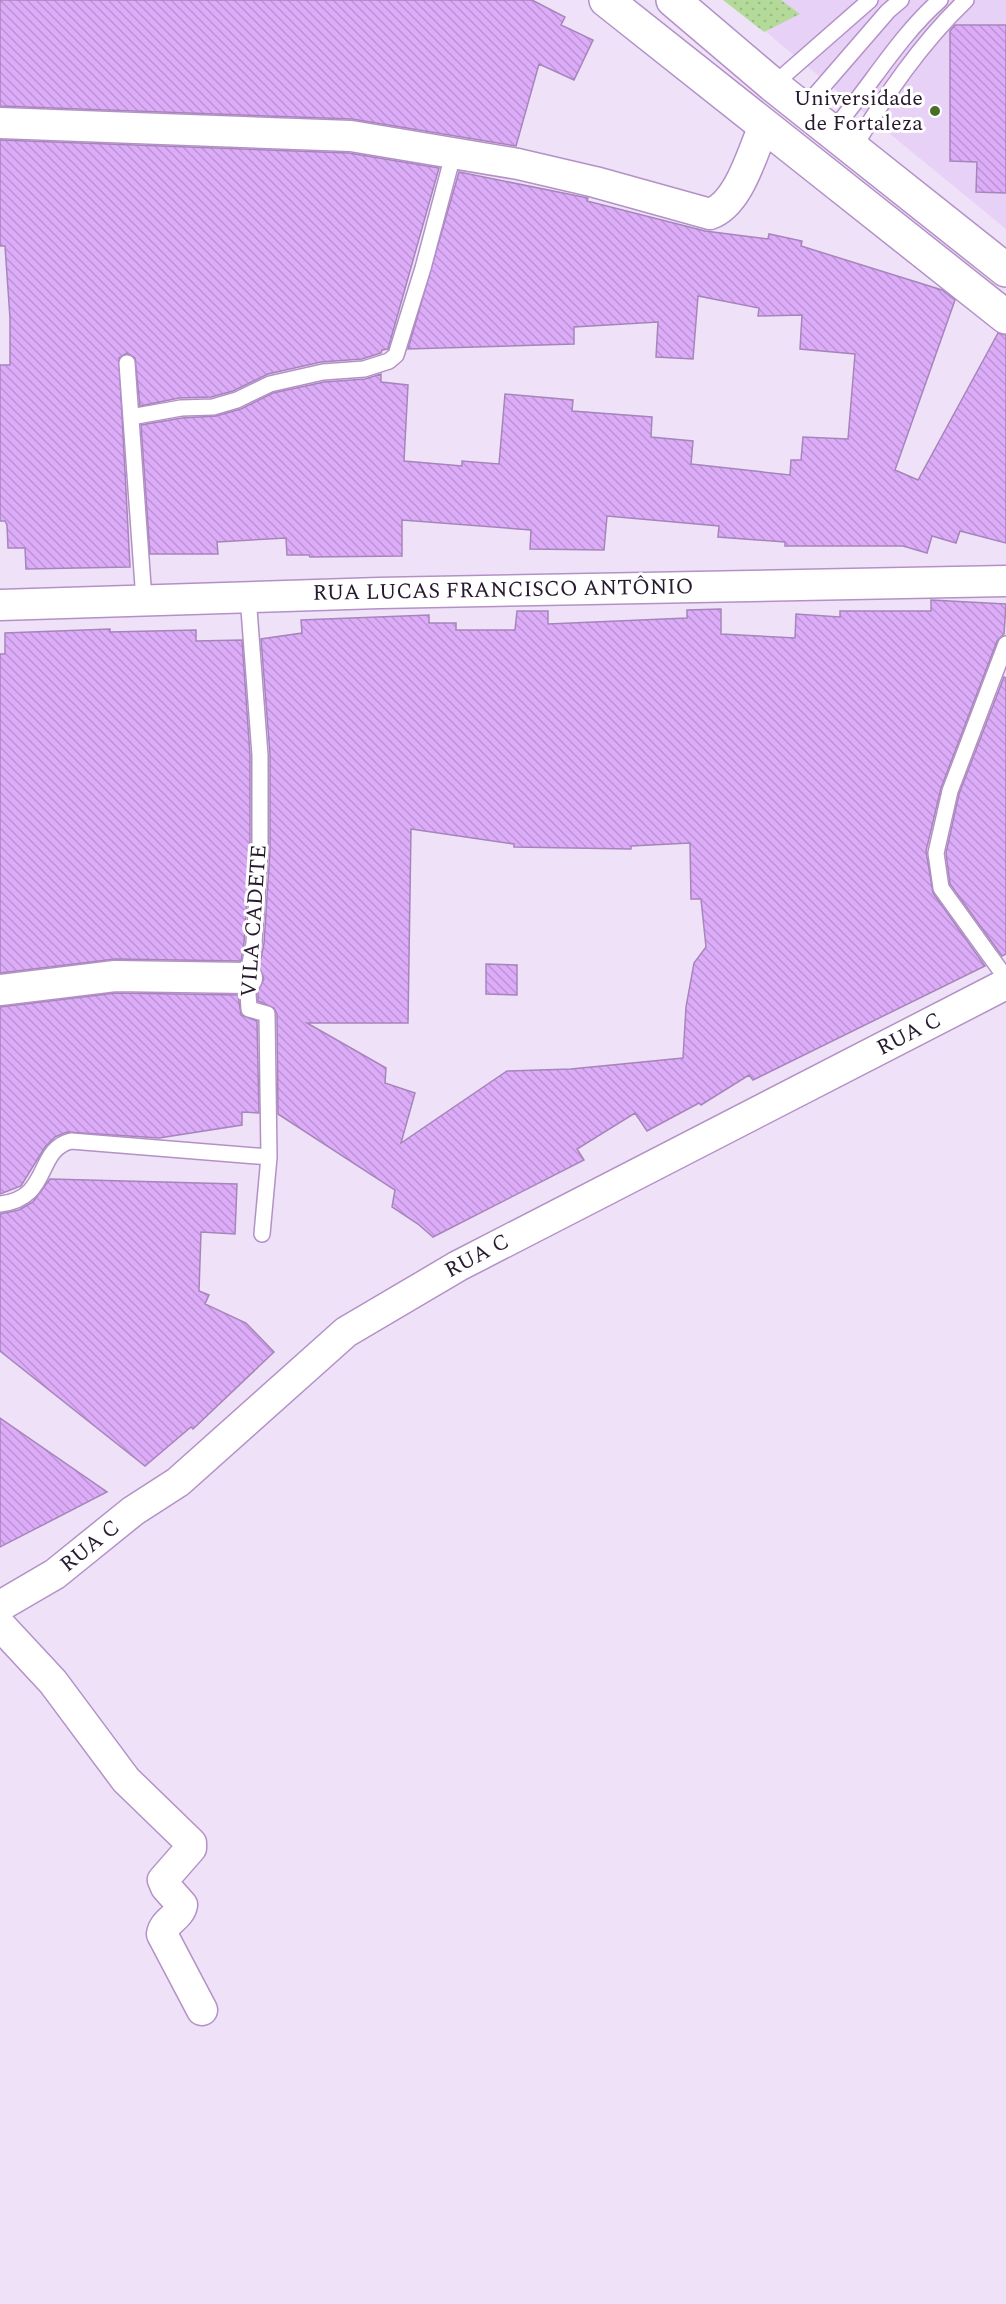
<svg xmlns="http://www.w3.org/2000/svg" width="1006" height="2304" font-family="Spectral,serif">
<defs>
<pattern id="grass-dots" width="8" height="8" patternUnits="userSpaceOnUse" patternTransform="scale(1.5)"><rect width="8" height="8" fill="#b4da99"/><path d="M2 2h.1M6 6h.1" fill="none" stroke="#9bba84" stroke-width="1.8" stroke-linecap="round"/></pattern>
<pattern id="building-back-hatch" width="6" height="6" patternUnits="userSpaceOnUse" patternTransform="scale(1.5)"><rect width="6" height="6" fill="#dcacf8"/><path d="M-1 5l2 2M0 0l6 6M5-1l2 2" fill="none" stroke="#bd93d5"/></pattern>
</defs>
<rect width="100%" height="100%" fill="#efe1f8"/>
<path fill="#e8d1f7" d="M729 0H1006V229L785 48Z"/>
<path fill="url(#grass-dots)" d="M723 0H781L800 14 764 32Z"/>
<path fill="url(#building-back-hatch)" stroke="#a685ba" stroke-width="1.5" fill-rule="evenodd" d="M0 0H532L565 17 561 25 593 40 574 80 539 64 516 146 352 119 0 106Z
M955 25H1006V193L976 192 977 162 950 161V31Z
M0 140 349 153 439 168 388 349 382 350 381 353 362 359 321 362 268 374 233 391 211 397 179 398 140 406 135 358 127 353 119 358 130 567 26 569 25 548H8L7 525 5 521H0V365H10V318L5 246H0Z
M459 172 588 198 587 201 705 231 768 239 769 234 802 241 801 246 942 290 955 300 895 470 918 480 998 333 1006 335V543L960 531 956 543 932 536 927 553 903 546H785V542L718 537 719 526 607 516 604 550 530 549 531 530 402 520V556L310 557 309 555H287L286 538 217 542 218 554H150L141 425 182 418 216 416 241 409 273 393 324 382 365 379 381 374V382L408 385 404 461 462 466V461L499 464 505 394 573 400 572 411 652 417 651 437 693 441 691 464 790 475 791 460H801L803 437 848 439 855 354 800 349 802 315 758 316 759 308 698 296 693 359 656 357 658 322 574 327V344L408 349Z
M931 600 1006 604 1004 634 997 641 941 788 926 851 933 893 985 966 753 1080 749 1075 701 1105 699 1103 647 1131 635 1113 577 1149 584 1160 433 1237 418 1224 392 1207 395 1190 278 1114 277 1014 274 1008 258 1001V991L264 979 259 967 264 944 270 851V754L261 639 302 633 301 620 429 615V623H456V630H515L517 611H548V624L687 618V610L721 609V634L795 638 796 614 840 617V611H931ZM411 829 514 844V847L631 849V846L690 843 691 899H701L706 947 694 963 686 1007 683 1058 571 1069 507 1071 401 1143 415 1093 385 1083 386 1068 307 1023H408Z
M110 629V632L196 630V641L242 640 250 755V851L244 942 241 961 115 959 0 973V654H5V633Z
M1004 677 1006 678V954L1002 956 950 884 946 853 959 794Z
M486 964 517 965V995L486 994Z
M116 993 238 995 241 1015 257 1021 259 1113 242 1112V1125L159 1138 67 1132 55 1137 45 1147 21 1186 0 1194V1007Z
M50 1179 237 1184 235 1234 201 1232 199 1291 209 1295 205 1304 246 1323 274 1352 193 1429 191 1427 145 1466 0 1351V1214L19 1210 33 1202Z
M0 1418 107 1492 0 1547Z"/>
<g fill="none" stroke-linecap="round" stroke-linejoin="round">
<g stroke="#b391c7" stroke-width="18">
<path id="service" d="M773 85 870 0
M804 108 888 11 901 0
M831 132C869 89 897 38 940 0
M853 149C885 96 921 43 966 0
M127 363 144 600
M131 417 181 408 213 407 237 400 270 384 323 372 364 369 389 361 396 355 423 268 453 155
M248 596 260 755V851L254 943 247 978 249 1009 267 1014 269 1157 262 1234
M1006 644 950 791 936 853 941 888 1006 978
M0 1204C51 1199 35 1150 71 1141L269 1157"/>
</g>
<g stroke="#b391c7" stroke-width="33">
<path id="minor" d="M0 123 351 136 518 164 595 182 710 214C739 204 752 153 764 126
M0 605 379 593 1006 581
M0 990 115 976 247 978
M0 1606 55 1574 133 1511 178 1482 346 1332 458 1266 1006 984
M0 1625 53 1682 126 1780 191 1843V1848L163 1880 166 1887 182 1905C180 1917 164 1921 162 1934L202 2010"/>
</g>
<g stroke="#b391c7" stroke-width="36">
<path id="tertiary" d="M606 0 1006 317
M673 0 773 85 1006 270"/>
</g>
<use href="#service" stroke="#fff" stroke-width="15"/>
<use href="#minor" stroke="#fff" stroke-width="30"/>
<use href="#tertiary" stroke="#fff" stroke-width="33"/>
</g>
<circle fill="#496e28" stroke="#fff" stroke-width="2" cx="935" cy="111" r="6"/>
<g text-anchor="middle" dominant-baseline="central" stroke-width="6" stroke-linejoin="round" paint-order="stroke">
<g font-size="22" fill="#271a2f" stroke="#fff" text-anchor="end">
<text x="923" y="98">Universidade<tspan x="923" dy="25">de Fortaleza</tspan></text>
</g>
<g font-size="22" fill="#271a2f" stroke="#fff">
<text transform="translate(503 590) rotate(-1)">RUA LUCAS FRANCISCO ANTÔNIO</text>
<text transform="translate(254 921) rotate(-86)">VILA CADETE</text>
<text transform="translate(909 1034) rotate(-27)">RUA C</text>
<text transform="translate(477 1256) rotate(-28)">RUA C</text>
<text transform="translate(90 1546) rotate(-39)">RUA C</text>
</g>
</g>
</svg>
